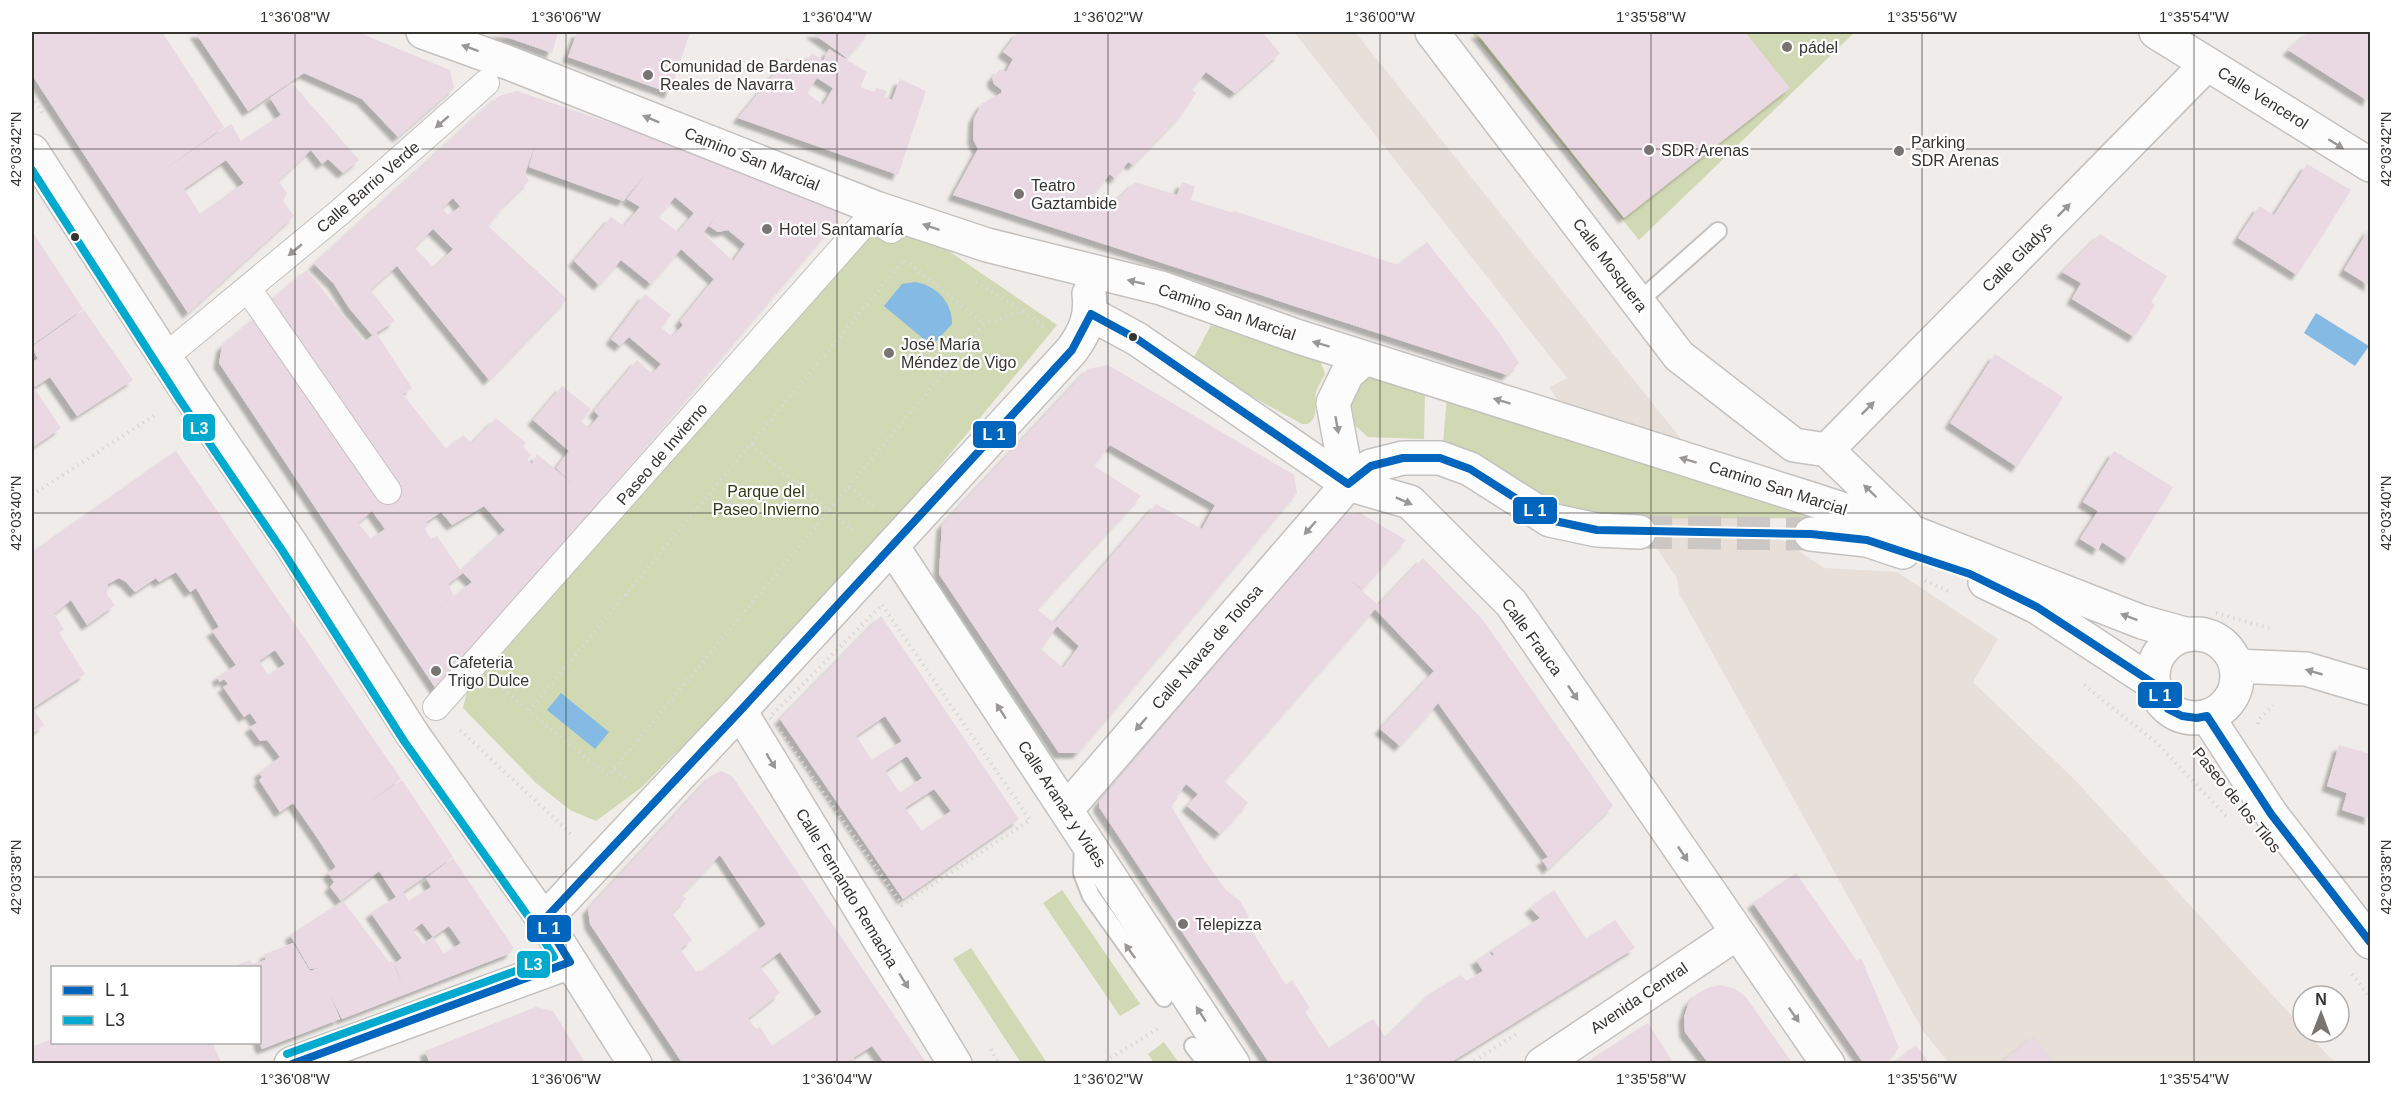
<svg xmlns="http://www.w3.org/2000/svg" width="2402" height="1095" font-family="Arial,sans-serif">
<defs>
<filter id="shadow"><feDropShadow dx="-5.5" dy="5.5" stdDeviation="1.5" flood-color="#0004"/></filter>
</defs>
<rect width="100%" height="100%" fill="#efece9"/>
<path fill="#e7dfd8" d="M1294 32H1355L1738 510 1824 568 1897 572 1998 639 1973 682 2074 779 2303 1028V1032H2306L2335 1063H1949L1923 1031 1679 593 1677 578 1549 387 1567 378Z"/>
<path fill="#d0d8b4" d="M1471 32H1855L1639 240Z
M877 202 1057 325 876 543V550L642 787 596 821 570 810 536 783 463 708 475 660Z
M1211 325 1320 361 1325 374C1322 380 1318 386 1316 392 1313 406 1320 415 1308 424H1302L1191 363Z
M1371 373 1425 391 1424 439 1368 437 1348 419 1349 384Z
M1447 397 1829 518 1618 519 1559 511 1443 443Z
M1062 890 1140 1004 1120 1016 1043 903Z
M971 948 1047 1063H1021L953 959Z
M1164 1042 1179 1063H1154L1148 1054Z"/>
<path fill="#84bae4" d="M915 282C936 285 953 303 952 324L932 346 884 306 902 284Z
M2316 313 2369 346 2355 366 2304 333Z
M561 693 609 732 595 749 547 710Z"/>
<path fill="#ead8e2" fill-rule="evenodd" filter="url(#shadow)" d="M32 32H87L89 35 94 32H162L224 127 162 171 231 124 241 141 281 115 270 98 292 83 359 160 343 173 328 159 322 164 311 150 278 181 287 193 283 201 294 216 188 313 32 75ZM226 160 244 183 200 214 184 189Z
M195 32H357L450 70 454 88 398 137 362 99 304 73 248 111Z
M492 32H558L552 53Z
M577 32H690L670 93 568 57Z
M811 32H869L847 58Z
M1018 32H1262L1280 53 1235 93 1206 72 1191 89 1196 93 1180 116 1133 165 1128 162 1115 179 1110 174 1092 196 1108 209 1135 182 1177 195 1182 182 1195 186 1191 200 1233 213 1234 211 1398 265 1427 242 1498 331 1519 363 1507 375 953 195 978 149 973 139 974 118 982 104 1001 93 1002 90 994 84 992 78 1000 69 1006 72 1013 59 1003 52Z
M1476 32H1745L1790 88 1624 218Z
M2308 32H2370V95L2368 101 2288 50Z
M829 49 867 72 860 87 874 92 876 88 887 91 884 97 892 100 900 79 926 91 898 175 738 118 787 58 802 67 812 53 823 61ZM817 78 833 88 823 105 807 93Z
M517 91 836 200 837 221 438 692 219 363 222 346 257 316 383 503 406 484 398 490 267 304 307 270 364 342 376 333 372 335 349 308 334 284 314 264 499 96ZM535 145 529 167 623 201 647 172 627 199 640 207 624 226 611 217 574 261 599 285 621 260 651 284 681 249 714 279 680 321 683 325 672 337 661 327 671 315 645 294 611 339 620 346 629 337 661 364 652 374 637 360 594 411 599 416 589 428 580 421 591 409 562 386 533 420 569 451 556 468 573 484 537 454 532 464 527 460 531 455 523 447 526 443 496 418 472 443 463 435 447 450 403 394 412 388 376 333 395 321 370 290 397 266 489 380 567 299 488 226 506 203 529 181 525 174ZM675 197 694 213 678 232 658 217ZM453 198 462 209 459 207 449 216 442 208ZM718 213 709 226 718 232 728 230 745 244 733 261 703 233ZM433 229 453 249 434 268 414 247ZM491 502 484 506 505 530 461 571 437 536 431 539 425 529 428 526 426 522 441 512 452 525ZM372 511 385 529 371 539 358 523ZM463 573 472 582 439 609 454 596 448 584Z
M2307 164 2351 190 2297 275 2238 238 2259 206 2274 215Z
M2370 227V286L2344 270Z
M32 231 83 309 32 345Z
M2100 234 2167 276 2151 302 2155 305 2134 337 2072 299 2081 283 2062 272Z
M84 310 133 380 77 416 50 377 35 387 32 382V362L38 359 32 347Z
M1995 354 2063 397 2017 467 1950 423Z
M1108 365 1294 475 1297 493 1078 753H1059L939 574 942 525 1088 369ZM1110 445 1215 505 1202 529 1156 504 1054 623 1037 609 1141 496 1094 466ZM1057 626 1079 646 1063 668 1041 649Z
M32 385 61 428 32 448Z
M176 451 401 779 368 803 402 780 453 857 403 892 409 901 431 887 426 878 453 858 513 947 511 953 342 1019 330 995 340 1019 262 1049 259 1042 260 968 231 967 250 960 252 964 265 960V954L293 943 310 971 318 968 310 969 290 935 343 901 389 962 392 961 404 988 394 964 402 958 371 913 396 897 379 871 341 901 330 887 334 882 328 873 336 867 316 836 293 803 280 812 259 780 262 777 259 773 280 757 267 740 260 741 250 727 257 723 250 713 244 717 223 687 228 684 224 679 220 682 217 677 236 665 212 631 219 627 196 588 190 592 176 572 159 582 156 578 135 592 126 582 119 578 108 584 107 594 115 605 87 625 71 600 54 614 64 629 59 633 85 674 33 708 44 725 32 734V552ZM275 650 285 664 268 675 259 661ZM422 923 433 937 449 926 461 943 444 954 433 937 423 944 413 930Z
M2114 451 2173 487 2128 559 2102 542 2098 550 2080 539 2098 511 2083 502Z
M1360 513 1406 540 1362 589 1350 580 1378 605 1423 558 1483 620 1613 806 1548 869 1542 860 1548 857 1438 703 1400 746 1380 729 1434 671 1375 609 1224 781 1248 803 1220 834 1187 806 1198 794 1186 784 1176 797 1178 798 1171 806 1202 857 1226 890 1240 901 1249 917 1245 920 1286 985 1292 980 1310 1008 1305 1012 1329 1048 1373 1019 1386 1038 1433 992 1461 975 1466 981 1483 971 1476 960 1489 952 1492 956 1494 954 1491 950 1540 918 1530 908 1554 890 1586 939 1615 920 1635 948 1448 1064H1270L1099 807V802L1343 515Z
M881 616 1019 819 903 899 780 719ZM885 716 902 741 872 760 856 736ZM907 756 922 778 900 793 885 771ZM934 789 951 811 922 831 905 808Z
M2339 745 2370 754V819L2342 810 2347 793 2327 786Z
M721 771 732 776 927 1064H885L872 1046 853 1058 857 1064H683L590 924 588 909 711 776ZM720 855 766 924 701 972 700 970 696 972 680 949 692 940 672 913 686 899 681 895ZM780 952 822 1012 772 1046 760 1027 756 1029 748 1019 780 993 760 967Z
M1796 873 1857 961 1861 958 1899 1048 1885 1064H1864L1753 903Z
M1721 985 1735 989 1745 996 1793 1064H1709L1685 1032 1684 1017 1689 1002 1697 994 1710 987Z
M536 1007 553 1011 586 1064H430L425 1051Z
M1648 1023 1674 1064H1584Z
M2034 1036 2054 1064H1999L2015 1051Z
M52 1039V1042H212L222 1064H32V1047Z
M1916 1045 1930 1064H1892Z"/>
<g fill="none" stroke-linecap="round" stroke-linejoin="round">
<path stroke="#cac7c4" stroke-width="33" stroke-dasharray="33 16" stroke-linecap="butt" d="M1639 532 1811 534"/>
<g stroke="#c4c2c0" stroke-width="20">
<path id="service" d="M1638 302 1718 231
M1083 844 1082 873 1091 896 1164 998
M1193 1046 1207 1064"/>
</g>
<g stroke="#c4c2c0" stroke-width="28">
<path id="pedestrian" d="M248 289 388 491
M166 356 340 212 486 83
M436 707 870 217 891 230"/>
</g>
<g stroke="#c4c2c0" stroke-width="36">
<path id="minor" d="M423 32 509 63 876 208 987 245 1161 288 1299 337 1808 498 1912 532 2142 622 2185 634
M1432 32 1679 356 1794 445 1827 450
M2156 32 2370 165
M1091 314 1137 339 1348 484 1410 502 1511 603 1828 1064
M1827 450 2207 64
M1827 450 1906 526
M1348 484 1333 403 1347 374 1365 358
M1811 534 1867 540 1903 552
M892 546 1233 1064
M1985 582 2037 607 2153 683
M2153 676a42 42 0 1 1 84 0a42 42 0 1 1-84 0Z
M2236 666 2306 669 2370 688
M740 711 955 1064
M2207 716 2271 814 2370 942
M1066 810 1348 484 1371 466 1403 458H1440L1470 469 1550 520 1597 530 1639 532
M544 920 740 711 1072 350C1085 332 1092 316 1089 294
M1542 1064 1737 933"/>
</g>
<g stroke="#c4c2c0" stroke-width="36">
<path id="tertiary" d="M291 1064 570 962"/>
</g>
<g stroke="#c4c2c0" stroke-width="36">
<path id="secondary" d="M32 151 189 394 291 544 413 735 544 920 635 1064"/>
</g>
<path stroke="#dad8d7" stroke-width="4" stroke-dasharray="1.5 4.5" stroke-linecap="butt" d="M32 96 44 115
M902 262 529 711 608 776 984 324 905 260
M976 282 1023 311 984 324
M1023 311 1044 327
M751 445 856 533
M849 487 877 509
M32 495 158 413
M1925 580 1950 592
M882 605 1030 820 902 905 770 717Z
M2216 613 2269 628
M498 685 529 711
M2084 685 2158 744 2226 816
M2258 724V721L2273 705
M460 730 573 836
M614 770 625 778
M2352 974 2370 997
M991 1049 999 1064
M1100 1064 1161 1027
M1469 1064 1518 1033"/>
<use href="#service" stroke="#fdfcfc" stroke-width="16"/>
<use href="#pedestrian" stroke="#fdfcfc" stroke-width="26"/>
<use href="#minor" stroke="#fdfcfc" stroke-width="33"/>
<use href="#tertiary" stroke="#fdfcfc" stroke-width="33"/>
<use href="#secondary" stroke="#fdfcfc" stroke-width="33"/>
<g stroke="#fff" stroke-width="12">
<path id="bus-1" d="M292 1064 570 962 544 920 740 711 1072 350 1091 314 1137 339 1348 484 1371 466 1403 458H1440L1470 469 1550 520 1597 530 1811 534 1867 540 1970 574 2037 607 2153 683 2168 709 2182 716 2197 718 2207 716 2271 814 2370 942"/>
</g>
<g stroke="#fff" stroke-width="12">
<path id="bus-2" d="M32 170 180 400 282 550 404 741 535 926 554 957 287 1054"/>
</g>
<use href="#bus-1" stroke="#0065bd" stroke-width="8"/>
<use href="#bus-2" stroke="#00a9ce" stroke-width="8"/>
</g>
<defs><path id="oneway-solid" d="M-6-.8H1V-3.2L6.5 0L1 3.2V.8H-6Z" transform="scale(1.5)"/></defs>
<g fill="#9a9896">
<use href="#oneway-solid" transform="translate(470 48) rotate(-160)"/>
<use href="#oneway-solid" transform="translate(651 119) rotate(-158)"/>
<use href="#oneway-solid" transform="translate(442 122) rotate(139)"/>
<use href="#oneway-solid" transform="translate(2336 144) rotate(32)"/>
<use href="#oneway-solid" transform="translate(2064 210) rotate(-45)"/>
<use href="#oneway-solid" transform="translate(931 227) rotate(-161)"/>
<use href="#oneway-solid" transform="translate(295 250) rotate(140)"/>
<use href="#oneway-solid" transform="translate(1136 282) rotate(-167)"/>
<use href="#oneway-solid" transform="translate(1321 344) rotate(-163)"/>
<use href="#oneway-solid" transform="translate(1502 401) rotate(-163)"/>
<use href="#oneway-solid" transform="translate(1868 408) rotate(-45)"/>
<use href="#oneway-solid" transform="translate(1337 425) rotate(80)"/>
<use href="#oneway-solid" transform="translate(1688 460) rotate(-163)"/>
<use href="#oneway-solid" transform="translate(1870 491) rotate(-136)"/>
<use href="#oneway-solid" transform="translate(1404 501) rotate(24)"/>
<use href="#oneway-solid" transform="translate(1310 528) rotate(131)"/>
<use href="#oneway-solid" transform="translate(2129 617) rotate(-159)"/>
<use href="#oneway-solid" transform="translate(2314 672) rotate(-164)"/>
<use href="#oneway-solid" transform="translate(1573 693) rotate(56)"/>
<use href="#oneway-solid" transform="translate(1001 711) rotate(-123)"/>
<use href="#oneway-solid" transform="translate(1141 724) rotate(131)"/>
<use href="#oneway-solid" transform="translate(771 761) rotate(59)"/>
<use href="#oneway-solid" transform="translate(1683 854) rotate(56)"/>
<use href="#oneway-solid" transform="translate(1130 951) rotate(-126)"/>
<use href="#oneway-solid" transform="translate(904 981) rotate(58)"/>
<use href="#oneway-solid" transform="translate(1201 1014) rotate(-123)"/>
<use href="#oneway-solid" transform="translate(1794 1015) rotate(55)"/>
</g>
<path fill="none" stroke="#363431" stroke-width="1.5" stroke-opacity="0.45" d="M295 32V1064M566 32V1064M837 32V1064M1108 32V1064M1380 32V1064M1651 32V1064M1922 32V1064M2194 32V1064M32 149H2370M32 513H2370M32 877H2370"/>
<g fill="#777471" stroke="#fff" stroke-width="2">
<circle cx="1787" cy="47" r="6"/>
<circle cx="648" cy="75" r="6"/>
<circle cx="1649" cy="150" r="6"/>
<circle cx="1899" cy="151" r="6"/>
<circle cx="1019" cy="194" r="6"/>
<circle cx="767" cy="229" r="6"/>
<circle cx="889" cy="353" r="6"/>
<circle cx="436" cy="671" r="6"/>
<circle cx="1183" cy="924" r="6"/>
</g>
<g fill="#363431" stroke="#fff" stroke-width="2">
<circle cx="75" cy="237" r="5"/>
<circle cx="1133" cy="337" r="5"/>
</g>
<g text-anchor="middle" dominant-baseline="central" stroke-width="4.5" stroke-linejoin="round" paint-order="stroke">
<g font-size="16" fill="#363431" stroke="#fff" text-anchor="start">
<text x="1799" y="47">pádel</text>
<text x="660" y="66">Comunidad de Bardenas<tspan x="660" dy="18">Reales de Navarra</tspan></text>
<text x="1911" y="142">Parking<tspan x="1911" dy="18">SDR Arenas</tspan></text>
<text x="1661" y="150">SDR Arenas</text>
<text x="1031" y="185">Teatro<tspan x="1031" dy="18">Gaztambide</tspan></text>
<text x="779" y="229">Hotel Santamaría</text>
<text x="901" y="344">José María<tspan x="901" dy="18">Méndez de Vigo</tspan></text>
<text x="448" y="662">Cafeteria<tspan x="448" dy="18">Trigo Dulce</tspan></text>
<text x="1195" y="924">Telepizza</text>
</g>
<g font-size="16" fill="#363431" stroke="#fff">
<text transform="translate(2263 98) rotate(32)">Calle Vencerol</text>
<text transform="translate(752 159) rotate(22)">Camino San Marcial</text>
<text transform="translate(368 187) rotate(-41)">Calle Barrio Verde</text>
<text transform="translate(2017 257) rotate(-45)">Calle Gladys</text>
<text transform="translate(1610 265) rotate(53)">Calle Mosquera</text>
<text transform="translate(1227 312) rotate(19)">Camino San Marcial</text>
<text transform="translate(662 454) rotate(-49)">Paseo de Invierno</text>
<text transform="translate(1778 488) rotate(18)">Camino San Marcial</text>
<text transform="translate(1532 637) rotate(54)">Calle Frauca</text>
<text transform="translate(1207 647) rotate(-49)">Calle Navas de Tolosa</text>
<text transform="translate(2237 800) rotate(51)">Paseo de los Tilos</text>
<text transform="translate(1062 804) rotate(57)">Calle Aranaz y Vides</text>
<text transform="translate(847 888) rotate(59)">Calle Fernando Remacha</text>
<text transform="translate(1639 998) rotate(-34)">Avenida Central</text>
</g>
<g font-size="16" fill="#323a14" stroke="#fff">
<text x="766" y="491">Parque del<tspan x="766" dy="18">Paseo Invierno</tspan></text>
</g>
</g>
<g stroke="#fff" stroke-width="2">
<rect x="182" y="413" width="34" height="29" rx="6" fill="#00a9ce"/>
<rect x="972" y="420" width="45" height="29" rx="6" fill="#0065bd"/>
<rect x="1512" y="496" width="46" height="29" rx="6" fill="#0065bd"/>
<rect x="2137" y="681" width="46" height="28" rx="6" fill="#0065bd"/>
<rect x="526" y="914" width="46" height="29" rx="6" fill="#0065bd"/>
<rect x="516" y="950" width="35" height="29" rx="6" fill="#00a9ce"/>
</g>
<g font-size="16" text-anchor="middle" font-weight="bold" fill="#fff">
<text x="199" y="434">L3</text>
<text x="994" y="440">L 1</text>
<text x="1535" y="516">L 1</text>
<text x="2160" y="701">L 1</text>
<text x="549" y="934">L 1</text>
<text x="533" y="970">L3</text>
</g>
<rect width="2402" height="1095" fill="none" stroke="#ffffff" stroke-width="66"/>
<rect x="51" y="966" width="210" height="78" fill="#ffffff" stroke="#afaead" stroke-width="1.5"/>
<rect x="63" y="986" width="30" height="9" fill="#0065bd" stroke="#afaead" stroke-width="1.5"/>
<text x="105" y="996" font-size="18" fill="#363431">L 1</text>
<rect x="63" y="1016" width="30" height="9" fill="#00a9ce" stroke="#afaead" stroke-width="1.5"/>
<text x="105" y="1026" font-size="18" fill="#363431">L3</text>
<g transform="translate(2321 1014)"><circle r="28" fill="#ffffff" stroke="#afaead" stroke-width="1.5"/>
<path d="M0-4.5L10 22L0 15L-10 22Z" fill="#777471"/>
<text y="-9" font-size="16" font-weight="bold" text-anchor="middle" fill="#363431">N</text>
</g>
<rect x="33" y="33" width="2336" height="1029" fill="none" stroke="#363431" stroke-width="2"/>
<g font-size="15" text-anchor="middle" fill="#363431">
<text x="295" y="22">1°36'08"W</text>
<text x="566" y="22">1°36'06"W</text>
<text x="837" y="22">1°36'04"W</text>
<text x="1108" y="22">1°36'02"W</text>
<text x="1380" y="22">1°36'00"W</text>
<text x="1651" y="22">1°35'58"W</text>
<text x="1922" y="22">1°35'56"W</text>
<text x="2194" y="22">1°35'54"W</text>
<text transform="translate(16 149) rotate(-90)" y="5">42°03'42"N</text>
<text transform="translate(2386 149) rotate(-90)" y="5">42°03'42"N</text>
<text transform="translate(16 513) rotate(-90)" y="5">42°03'40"N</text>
<text transform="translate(2386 513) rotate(-90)" y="5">42°03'40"N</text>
<text transform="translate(16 877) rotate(-90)" y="5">42°03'38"N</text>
<text transform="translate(2386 877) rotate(-90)" y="5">42°03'38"N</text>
<text x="295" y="1084">1°36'08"W</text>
<text x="566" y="1084">1°36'06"W</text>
<text x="837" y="1084">1°36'04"W</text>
<text x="1108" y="1084">1°36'02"W</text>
<text x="1380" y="1084">1°36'00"W</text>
<text x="1651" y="1084">1°35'58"W</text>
<text x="1922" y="1084">1°35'56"W</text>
<text x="2194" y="1084">1°35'54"W</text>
</g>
</svg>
